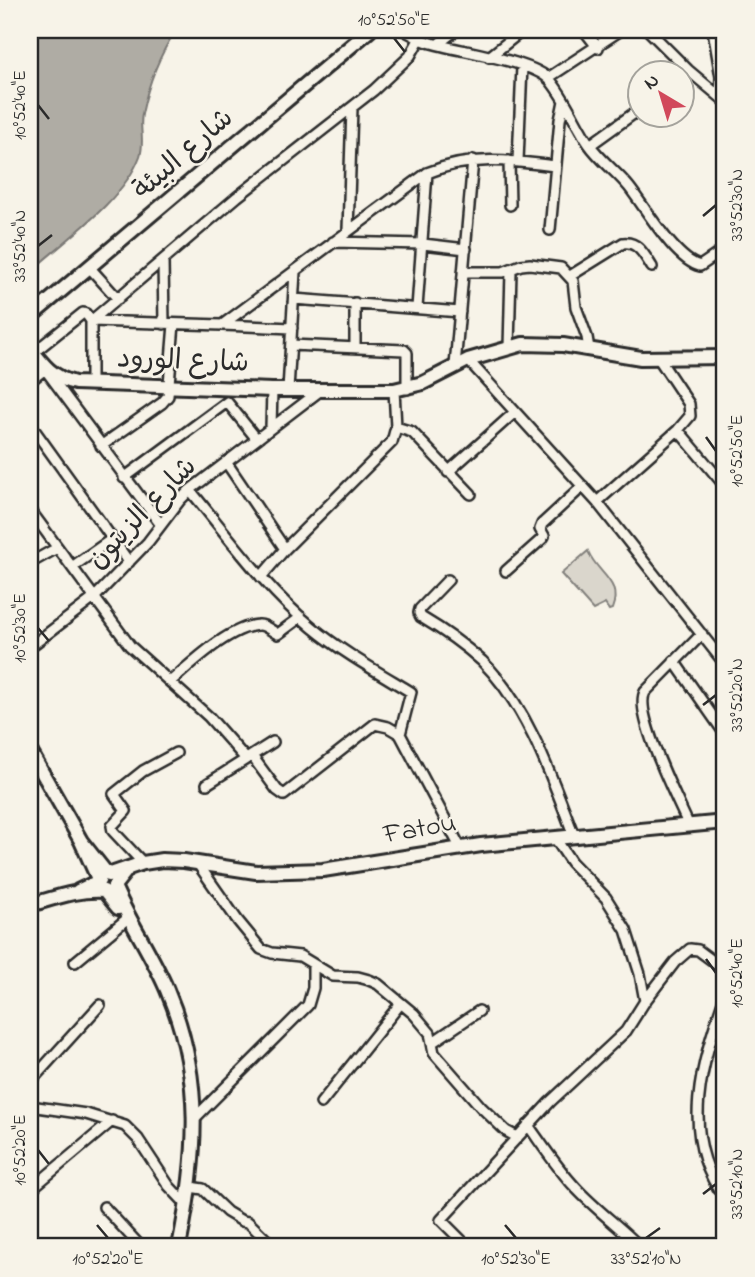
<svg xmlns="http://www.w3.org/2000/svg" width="755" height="1277" font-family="'Indie Flower','Playpen Sans Arabic',sans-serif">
<rect width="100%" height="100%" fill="#f7f3e8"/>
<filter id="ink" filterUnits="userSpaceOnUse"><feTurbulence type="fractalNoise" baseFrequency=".0143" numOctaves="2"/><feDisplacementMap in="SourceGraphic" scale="14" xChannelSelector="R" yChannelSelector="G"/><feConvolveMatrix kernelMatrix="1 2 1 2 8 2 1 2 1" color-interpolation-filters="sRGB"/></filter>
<g filter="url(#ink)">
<path fill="#dad6cc" stroke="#82807c" stroke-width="2" d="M588 551C597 574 623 581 612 609L609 610 605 604 593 610 561 574Z"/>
<path fill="#afaca4" stroke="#7a7874" stroke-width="2" d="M30 30H176C160 54 148 85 142 114 139 128 145 141 140 156 124 200 64 241 30 272Z"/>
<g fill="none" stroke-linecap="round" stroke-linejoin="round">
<g stroke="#2b2b2b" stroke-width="14">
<path id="street" d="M404 30C412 34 419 39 428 42 456 51 532 60 550 80 566 99 575 123 589 144 600 160 617 172 629 187 645 207 675 260 700 266L725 249
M584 30 598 48
M648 30 688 70 725 101
M713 30 721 77 720 96
M438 44 456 30
M489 57 523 30
M548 78 621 30
M590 145 640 109
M509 161 510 205
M518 161 522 66
M348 230 352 108
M550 230 560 120 564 101
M333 242 423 244 466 249
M163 261 164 324
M90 268 118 299
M463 272H503L521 265 530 264 561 268 573 281 576 307 587 337 589 349
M570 276 623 243C638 241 645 256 652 267
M294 299 460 312
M355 303V348
M417 308 427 173
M91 321 222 325 427 173C470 155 510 160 555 166
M91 321 237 197 374 90 410 56 420 38
M222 325 292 328
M291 345 404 350 407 353V389
M509 347 511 271
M33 353 83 313 86 314 91 321V384
M468 360 597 502 725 664
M455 366 473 160
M30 381 45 369 161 525
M288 390 295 272
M30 424 129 562
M271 427 272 390
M396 427 412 432 471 494
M678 430 725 486
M101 446 162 403 168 396 174 324
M226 462 285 549
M448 472 515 412
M124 478 227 402 256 438
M190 490C229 537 265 588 312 627 342 652 378 672 411 692L400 734 388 727 375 724 284 795 277 790 252 756
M597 502 678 430 690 416 689 404 659 359
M30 510 130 646 209 717 246 759
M30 563 57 548
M72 567 112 539
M506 571 542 539 544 536 540 529 542 524 583 486
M261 577 285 549 392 442 396 427 394 390
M448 580 420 609 419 613 421 617C443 630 463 644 482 661 527 705 552 778 574 836
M30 647 94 598 148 542 180 500 190 490 321 390
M674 661 725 734
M170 682C191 664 229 627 258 625 265 624 271 631 278 634L301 617
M400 734 460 847
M207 784 273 742
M689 826C678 801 633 713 645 692L702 634
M143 863 113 831 112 826 126 811 114 794 143 771 176 753
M198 864 238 921 261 949 272 953 300 956 333 976 358 977 369 980 378 984 414 1014 430 1033 434 1053 481 1107 506 1131 517 1137
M75 962 128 918
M725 996C702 1062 678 1137 725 1198
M645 1001 675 962 690 949 698 950 725 970
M433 1042 479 1011
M30 1082 100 1005
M321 1103 401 1003
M30 1106 86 1114 125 1126 138 1139 169 1186 187 1205
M195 1118 308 1005 313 988V964
M528 1125C543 1146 557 1168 575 1187 595 1209 619 1226 640 1247
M190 1187 203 1189 227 1212 242 1221 248 1222 274 1247
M30 1190 112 1121
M104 1207 141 1247
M468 1247 441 1220 550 1102 626 1031 645 1001 640 974 626 930 606 898 571 862 555 838"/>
</g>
<g stroke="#2b2b2b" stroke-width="18">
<path id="secondary" d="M30 317 370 30
M30 348C43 365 53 378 75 383L272 390H394L423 383 468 360 523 344 563 345 641 358 725 357
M30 751 81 841 99 881 78 891
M81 841 108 875 143 863 162 860 184 861 256 872 323 870 481 845 725 822
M126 871 114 886C129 922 152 954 167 990 204 1077 197 1157 179 1247
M30 905C55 898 78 889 104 891L118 908"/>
</g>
<use href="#street" stroke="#f7f3e8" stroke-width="9"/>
<use href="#secondary" stroke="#f7f3e8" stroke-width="12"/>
</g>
</g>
<path fill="none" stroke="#2b2b2b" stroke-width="2.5" d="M394 38 405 52M38 105 49 119M703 216 716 205M38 246 52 235M706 437 716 451M38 628 49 641M703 705 716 695M706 959 716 973M38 1150 49 1164M703 1194 716 1184M97 1225 108 1238M505 1225 516 1238M646 1238 660 1228"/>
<g text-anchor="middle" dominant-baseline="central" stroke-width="5" stroke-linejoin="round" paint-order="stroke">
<g font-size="28" fill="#2b2b2b" stroke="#f7f3e8">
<text transform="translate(184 155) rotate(-41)">شارع البيئة</text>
<text transform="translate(183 362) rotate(2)">شارع الورود</text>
<text transform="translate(143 514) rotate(-46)">شارع الزيتون</text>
<text transform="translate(420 830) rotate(-10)">Fatou</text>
</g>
</g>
<rect width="755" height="1277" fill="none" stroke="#f7f3e8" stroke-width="77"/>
<g transform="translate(661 94) rotate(322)"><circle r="33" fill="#f7f3e8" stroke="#a5a39c" stroke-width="2"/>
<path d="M0-5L12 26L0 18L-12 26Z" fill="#d1495b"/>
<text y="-10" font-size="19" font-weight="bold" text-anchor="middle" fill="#2b2b2b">N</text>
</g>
<rect x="38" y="38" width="678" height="1200" fill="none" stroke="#2b2b2b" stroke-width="2.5"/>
<g font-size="18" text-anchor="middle" fill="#2b2b2b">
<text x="394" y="25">10°52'50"E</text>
<text transform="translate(19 105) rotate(-90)" y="6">10°52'40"E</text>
<text transform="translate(736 205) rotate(-90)" y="6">33°52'30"N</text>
<text transform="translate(19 246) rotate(-90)" y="6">33°52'40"N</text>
<text transform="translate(736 451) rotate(-90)" y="6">10°52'50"E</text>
<text transform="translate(19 628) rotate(-90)" y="6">10°52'30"E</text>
<text transform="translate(736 695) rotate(-90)" y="6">33°52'20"N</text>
<text transform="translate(736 973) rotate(-90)" y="6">10°52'40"E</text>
<text transform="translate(19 1150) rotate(-90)" y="6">10°52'20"E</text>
<text transform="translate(736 1184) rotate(-90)" y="6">33°52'10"N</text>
<text x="108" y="1264">10°52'20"E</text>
<text x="516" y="1264">10°52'30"E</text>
<text x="646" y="1264">33°52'10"N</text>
</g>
</svg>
